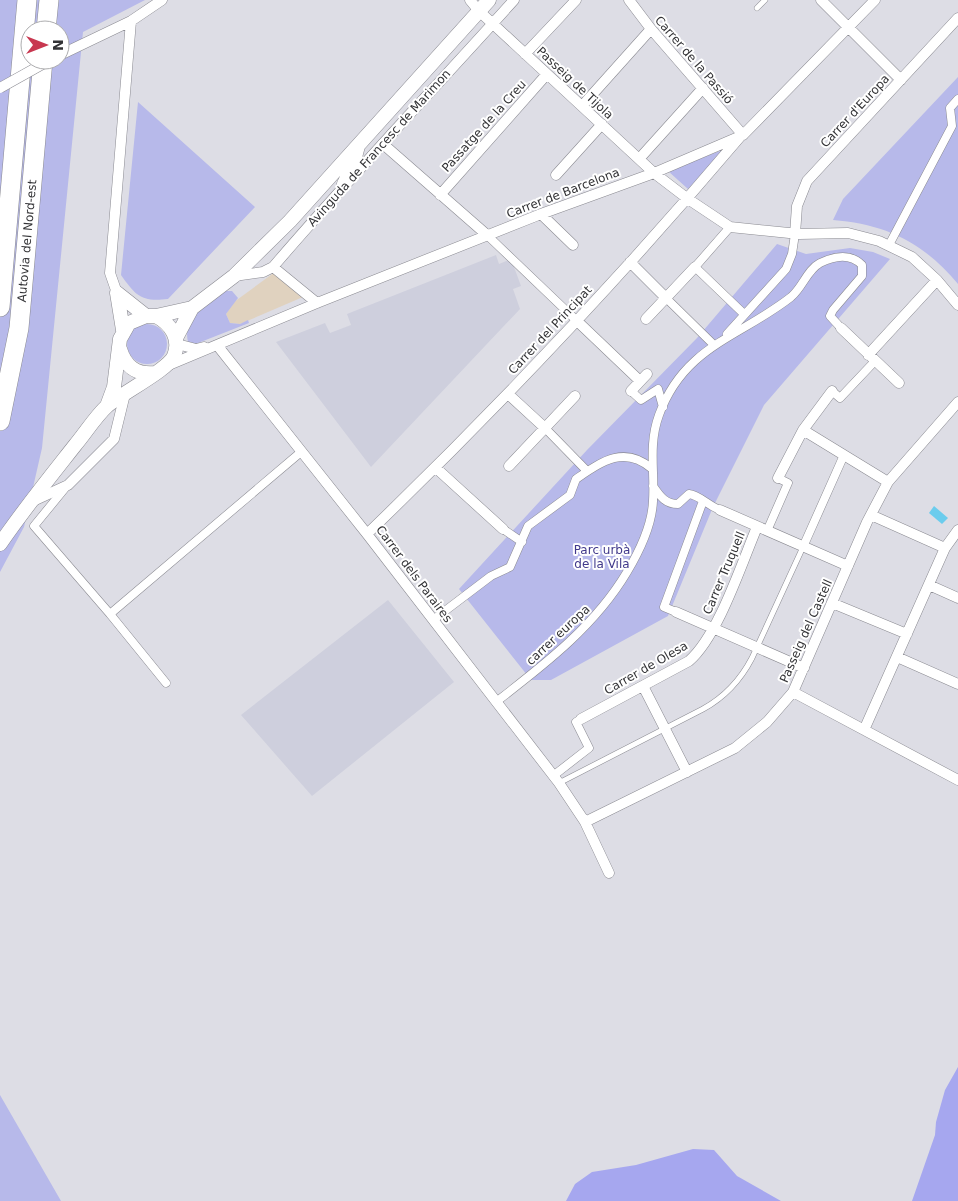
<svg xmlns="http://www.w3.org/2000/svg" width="958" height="1201" font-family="'DejaVu Sans',sans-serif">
<rect width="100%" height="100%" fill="#dddde5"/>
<path fill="#e0d2bf" d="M275 272 303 297 240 324 230 323 226 314 234 302Z"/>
<path fill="#cecfdd" d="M496 255 499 264 511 259 521 286 513 289 520 309 371 467 276 342 325 323 330 333 351 325 347 314Z
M388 600 454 682 312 796 241 715Z"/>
<path fill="#b7b9ea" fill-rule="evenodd" d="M0 0H145L83 32 42 448 24 527 0 572ZM30 30H60V60H30Z
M958 77V284C924 243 886 224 833 220L843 199Z
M138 102 255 207 168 299C141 302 136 296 121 275Z
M725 149 688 189 668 171Z
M777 244 806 254 850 248 873 252 890 259 764 405 713 507 668 616 551 680H531L459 589 587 450 697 338Z
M224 291H232L238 298 226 314 230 323 240 324 248 320 249 323 193 345 188 342C182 318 207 304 224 291Z
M127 344a20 20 0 1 1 40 0a20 20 0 1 1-40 0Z
M0 1095 61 1201H0Z"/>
<path fill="#a6a7ef" d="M958 1067V1201H912L935 1135 936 1122 945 1090Z
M693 1149 714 1150 737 1176 781 1201H566L575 1184 592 1172 636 1165Z"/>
<path fill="#6bcced" d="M934 506 948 518 942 524 929 513Z"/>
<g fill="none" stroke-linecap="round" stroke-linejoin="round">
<g stroke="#8a8a91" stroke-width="6">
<path id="service" d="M757 8 765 0
M559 783 703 709C725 697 740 681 752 658L803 547"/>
</g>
<g stroke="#8a8a91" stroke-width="9">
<path id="pedestrian" d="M730 227 695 267 744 314
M487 235 576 320
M889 245 952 126 950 108 958 99
M666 298 714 345
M727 334 786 269 792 254 795 234
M631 391 641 400 658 389 663 407
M832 391 840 398 875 361
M545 428 587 471
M653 486C660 496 665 504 678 504L689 494C699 495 709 506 720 510
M66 487 34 526 110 614 301 452
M503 529 522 542
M767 531 788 483 778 478
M803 547 844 455
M676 612 664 607 703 501
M110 614 166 683
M433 620 491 576 510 567 528 526 570 495 576 479C601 462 624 445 651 468
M496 702C545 664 595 626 627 572 639 552 652 525 653 501 655 472 648 445 659 415 684 346 740 337 791 297 803 287 807 270 820 263 835 256 850 253 862 265V276L833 310 830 316 841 328
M553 776 589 748 576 722 581 719"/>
</g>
<g stroke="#8a8a91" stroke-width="11">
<path id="minor" d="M470 0 479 11 654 173 688 199 730 227 799 234 848 233 879 241 912 257 937 280 958 305
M629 0 651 29 743 135
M821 0 901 80
M525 54 576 0
M60 55 131 21 162 0
M582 106 651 29
M383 144 487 235
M639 159 703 88
M556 175 602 124
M440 195 547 74
M541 214 573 245
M795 234 797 206 807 181 958 18
M630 262 666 298
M273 267 317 303
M234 276 263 272 273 267C351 176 434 89 514 0
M117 293 110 273 131 21
M646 319 695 267
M576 320 640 381
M841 328 899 383
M177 344 196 349 204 347
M217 345 367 534 559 783 585 822
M868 355 937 280
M169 365 317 303 541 214 654 173 743 135 875 0
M631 391 647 374
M508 394 545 428
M803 430 888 482
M509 466 575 396
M436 468 503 529
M778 478 803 430 832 391
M31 502 68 485 114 439 125 394
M720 510 848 566
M871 515 945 548
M367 534C498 408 623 275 740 137
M929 585 958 598
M832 603 907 634
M676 612 804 668
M897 657 958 684
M643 686 687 772
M793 692 958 780
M581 719 689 661C718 636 741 565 757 527
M864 730 945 548 958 530
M609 873 585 822 735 748 767 722 793 692 867 522 888 482 958 402"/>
</g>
<g stroke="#8a8a91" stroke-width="15">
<path id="secondary" d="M344 184 352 168 358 146
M117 293 123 330
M117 293 146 316
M176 338 192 308
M120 349C125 366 136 375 155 373
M107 406 114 387 120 339 129 323 146 316H156L192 308 234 276 290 221 489 0
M0 544C24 509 50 477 76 444 86 432 96 416 107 406 122 393 168 370 174 356 181 339 171 324 156 316"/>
</g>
<g stroke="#8a8a91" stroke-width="20">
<path id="motorway" d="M46 30 49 0
M0 307 27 0
M0 421 19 328 43 60"/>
</g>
<use href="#service" stroke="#fff" stroke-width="5"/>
<use href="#pedestrian" stroke="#fff" stroke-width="8"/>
<use href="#minor" stroke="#fff" stroke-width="10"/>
<use href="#secondary" stroke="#fff" stroke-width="14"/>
<use href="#motorway" stroke="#fff" stroke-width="19"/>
<g stroke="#8a8a91" stroke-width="11" stroke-linecap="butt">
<path id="minor-bridge" d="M0 88 50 60"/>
</g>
<use href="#minor-bridge" stroke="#fff" stroke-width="10"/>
</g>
<g text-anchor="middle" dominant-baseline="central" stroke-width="4" stroke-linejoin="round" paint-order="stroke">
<g font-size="12" fill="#333336" stroke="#fff">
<text transform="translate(694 60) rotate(49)">Carrer de la Passió</text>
<text transform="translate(575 83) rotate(43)">Passeig de Tijola</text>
<text transform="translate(855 111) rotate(-47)">Carrer d'Europa</text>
<text transform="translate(484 126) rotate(-48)">Passatge de la Creu</text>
<text transform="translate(379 148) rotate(-48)">Avinguda de Francesc de Marimon</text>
<text transform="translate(563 193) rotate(-21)">Carrer de Barcelona</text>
<text transform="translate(27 241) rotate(-85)">Autovia del Nord-est</text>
<text transform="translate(550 330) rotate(-47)">Carrer del Principat</text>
<text transform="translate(724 573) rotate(-67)">Carrer Truquell</text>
<text transform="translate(414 574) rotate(53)">Carrer dels Paraires</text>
<text transform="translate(806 631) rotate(-66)">Passeig del Castell</text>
<text transform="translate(558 635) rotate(-43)">carrer europa</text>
<text transform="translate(646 668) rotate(-30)">Carrer de Olesa</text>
</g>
<g font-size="12" fill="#41398b" stroke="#fff">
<text x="602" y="550">Parc urbà<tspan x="602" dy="14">de la Vila</tspan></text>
</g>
</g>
<g transform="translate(45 45) rotate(90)"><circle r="24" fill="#ffffff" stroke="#adadaf"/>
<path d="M0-4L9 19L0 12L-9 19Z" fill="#c83850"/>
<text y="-8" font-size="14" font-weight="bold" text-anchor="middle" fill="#333336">N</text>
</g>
</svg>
